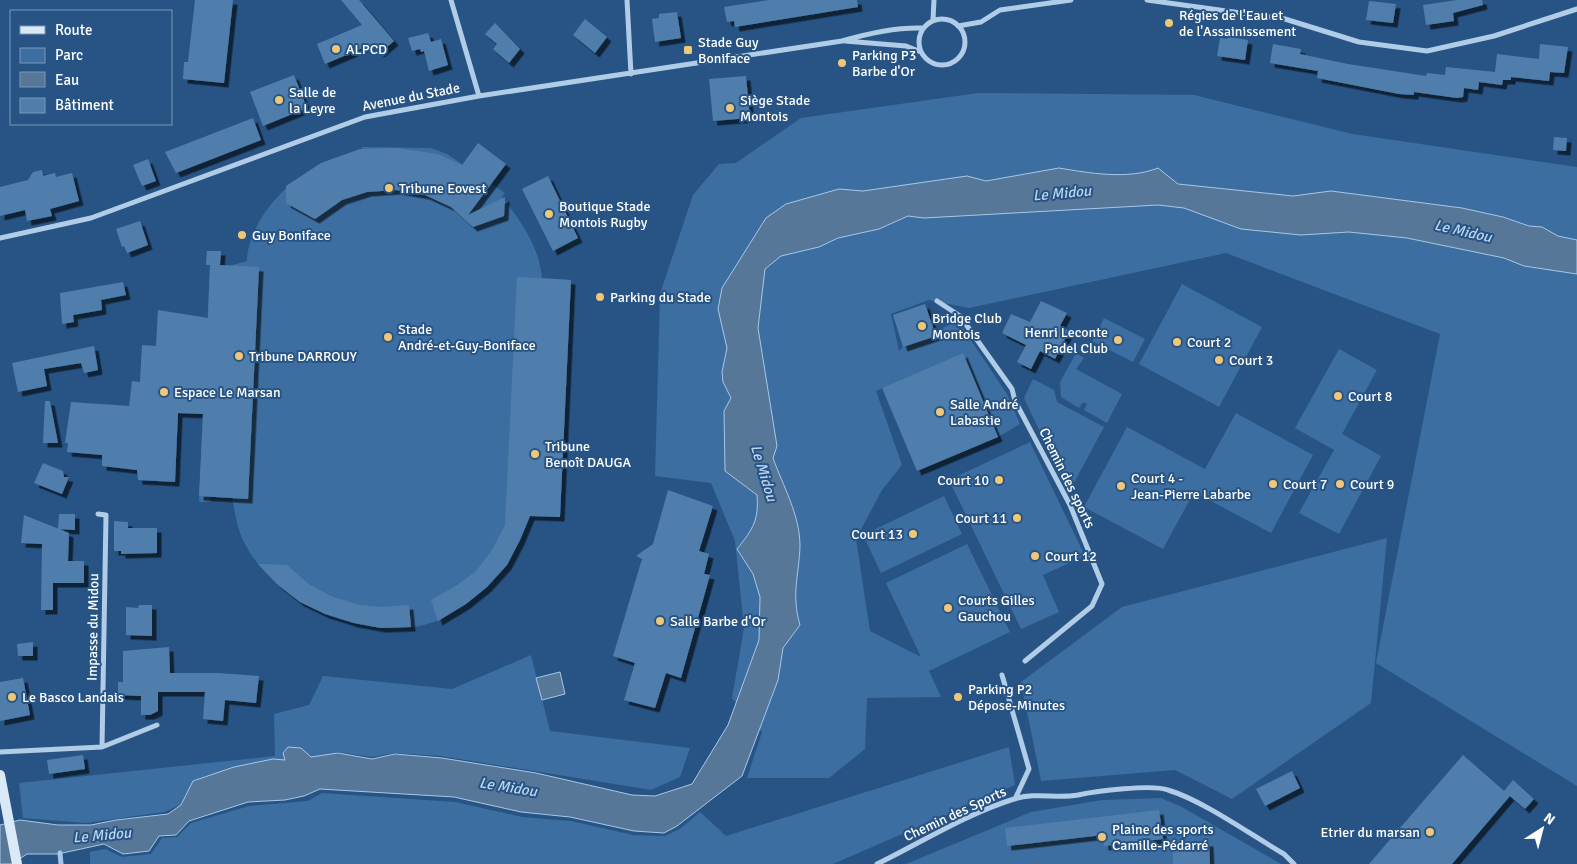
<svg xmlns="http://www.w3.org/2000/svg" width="1577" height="864" font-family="Signika,sans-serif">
<defs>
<filter id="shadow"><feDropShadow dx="4.5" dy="4.5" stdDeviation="0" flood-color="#0009"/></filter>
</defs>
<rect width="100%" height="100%" fill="#275485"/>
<path fill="#3c6ea1" d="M978 93 1194 95 1353 134 1577 167V786L1376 663 1440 334 1226 253 969 308 929 300 891 314 899 351 903 347 936 336V331L958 321 1007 394 1020 424 998 437 961 354 876 391 902 465 882 490 856 539 870 631 921 657 886 583 967 544 1010 632 929 671 941 697 867 698 865 749 829 778H747L762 732 732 698 744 628 735 541 711 483 655 476 660 294 693 195 719 164 736 163 801 118Z
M362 147 431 148 447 154 505 193 502 197C521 221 539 246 542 278L571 280 560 517 530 516C514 557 495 586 456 609 450 613 444 618 437 621 368 646 276 606 244 542 237 528 235 513 232 498L211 497 210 502H199L210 265H206L207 251H221L220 265 229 266 247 261C247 231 274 195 299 178 312 169 345 162 362 157Z
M1182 284 1262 327 1219 407 1139 364Z
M1104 318 1145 339 1133 362 1092 341Z
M1339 349 1377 370 1342 434 1381 456 1339 534 1299 513 1334 450 1295 428Z
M1076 353 1084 358 1076 369 1122 394 1107 423 1084 410 1087 404 1083 402 1079 408 1061 397 1060 382Z
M1033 379 1054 390 1057 402 1104 427 1075 481 1070 486 1065 485 1024 398Z
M1236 413 1313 455 1271 533 1194 492 1163 549 1084 507 1127 427 1205 469Z
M1030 442 1085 556 1043 575 1059 612 1021 629 949 480Z
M944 496 962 534 881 573 863 535Z
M1387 538 1371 703 1232 799 1175 770 1041 781 1021 682 1122 607Z
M531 655 550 731 690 748 680 777 651 790 441 756 395 753 372 757 337 752 326 762 239 781 164 812 86 823 23 818 19 783 275 756 274 714 309 705 323 676 452 689Z
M1009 747 1015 785 833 864H90V852L105 849 122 857 151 854 162 838 177 837 191 823 249 806 308 801 322 793 455 802 522 817 571 821 633 835 665 836 680 829 700 812 726 836Z
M1161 798 1182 807 1281 864H906L1031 812 1102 800Z"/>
<path fill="#577798" stroke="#a6c8e8" d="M1059 168C1089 173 1128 180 1158 168L1178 184 1293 196 1331 191 1462 208 1503 217 1529 226 1542 227 1558 236 1577 240V274L1524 266 1504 258 1407 238 1349 232 1301 235 1241 229 1184 208 1158 205 924 218 908 216 879 229 838 238 819 247 781 256 765 269 758 328 777 446 773 458C783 486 800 515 800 546 799 576 791 594 800 625L783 648 778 680 742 776 677 826 664 833 634 831 570 817 521 812 454 797 320 789 304 796 285 800 248 802 189 821 176 835 159 836 149 851 123 854 104 844 58 854H27L12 864H0V825L20 820 58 825H91L116 820 168 814 181 805 193 781 234 767 273 759 285 760 283 753 288 747 301 748 311 757 338 753 372 759 395 754 442 758 536 773 632 795 655 796 692 784 728 725 759 640 760 597 753 574 737 549C753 529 759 520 757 495L725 471 724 411 731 398 723 382 722 372 727 348 718 309 722 288 766 218 786 204 839 189 863 191 967 176 986 181Z
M560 672 565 694 542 700 536 678Z"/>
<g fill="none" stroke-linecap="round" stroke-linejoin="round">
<path stroke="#a6c8e8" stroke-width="5" d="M60 853 61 864"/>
</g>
<path fill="#507eac" filter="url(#shadow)" d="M195 0H233L224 83 183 79 184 62H188Z
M341 0H359L394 41 380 53 372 44 325 64 317 44 362 25Z
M769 0H857L858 7 735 27 734 21 727 22 724 7Z
M1457 0H1482L1483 5 1453 13 1454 21 1426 25 1423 5Z
M1369 1 1396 4 1393 23 1366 20Z
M677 12 681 38 655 42 652 19 659 18V14Z
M585 19 607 37 595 53 573 35Z
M495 23 520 49 509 63 493 49 497 44 485 34Z
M428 33 431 42 441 39 448 65 429 71 424 51 421 52 420 49 412 51 408 38Z
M1228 37 1248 40 1245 60 1217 56 1220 38 1227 39Z
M1273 44 1301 49 1300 54 1348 64 1426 76 1427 73 1445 75 1446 67 1495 72 1497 54 1539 59 1540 44 1568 47 1564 73 1550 72 1549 81 1511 77V80H1503L1502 85 1479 82 1478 90 1464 88 1463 97 1457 98 1414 92V95L1399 94 1317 78 1318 71 1270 63Z
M294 75 307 108 263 126 250 92Z
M746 76 750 118 713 121 709 79Z
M253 118 261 140 176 173 165 152Z
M1554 137 1567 138 1566 151 1553 150Z
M478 143 506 164 468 215 505 197 504 216 473 227 451 207 425 195 396 190 367 192 342 200 315 219 286 203V186L321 163 360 149 396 148 438 154 462 165Z
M148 159 156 181 142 186 133 165Z
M42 170 43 176 55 173 56 177 72 173 79 201 50 209 52 216 27 221 25 210 0 216V187L28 180 33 172Z
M548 176 578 238 553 251 522 189Z
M140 221 148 245 127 253 124 246 122 247 116 229Z
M207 251H221L220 265 259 267 248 499 199 496 203 414 178 413 175 482 138 480 137 470 102 466V455L67 452 68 443H65L71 402 129 406 132 381 140 382 142 345 156 346 158 310 208 318 210 265H206Z
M517 277 571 280 560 517 530 516 520 540 507 565 487 587 466 604 438 621 431 600 456 586 476 571 492 550 505 525Z
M123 282 126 295 101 300 102 310 73 315 74 322 62 324 60 293Z
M1041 301 1067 313 1060 326 1069 331 1055 359 1040 351 1031 369 1017 362 1026 345 1002 333 1011 314 1030 322Z
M925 304 936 336 903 347 893 315Z
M94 346 98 370 84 373 81 363 44 369 47 386 18 392 12 363Z
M963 353 998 437 917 471 882 388Z
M45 401H50L58 443H43Z
M43 463 63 471 64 477H69L62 494 34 483Z
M668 490 713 506 699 551 709 554 704 574 710 575 681 678 666 673 655 708 624 700 635 663 613 656 642 559 636 556 653 544Z
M59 514H75V530L58 529Z
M24 515 69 533 68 561H84V583H53V610H41L42 544 21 543Z
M114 521 128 522V528H157V553L121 554V551H114Z
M258 564 287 565 310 585 333 597 360 605 382 607 409 605 411 627 381 628 354 623 325 614 300 602 278 585Z
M139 605H152V636L126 635V607L138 608Z
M33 642V656H18L17 644Z
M169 647 170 673H218L259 676 256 703 225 700 223 721 203 719 205 692H158V711L150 715H141V696L118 695V682H123V651Z
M23 678 30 715 0 721V682Z
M83 755 85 769 49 774 47 760Z
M1463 755 1510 796 1452 864H1369Z
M1292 771 1300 788 1265 806 1256 789Z
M1513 780 1534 799 1525 809 1504 791Z
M1159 810 1163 839 1104 846 1103 835 1007 846 1005 828Z
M1173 842H1209L1210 864H1173Z"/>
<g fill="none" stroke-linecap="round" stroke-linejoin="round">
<path stroke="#b1cce7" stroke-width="5" d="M451 0 479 96
M627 0 631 74
M1147 0 1285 19 1359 42 1427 51 1494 36 1577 9
M919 42a23 23 0 1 1 46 0a23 23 0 1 1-46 0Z
M933 20 934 0
M958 26 981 22 1000 10 1071 0
M845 41 906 46 921 52
M0 238 91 218 365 117 479 96 842 41C869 33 895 27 923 28
M937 301 960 316 1012 389 1015 401 1070 505 1102 584 1092 606 1025 661
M98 514 106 515 102 747
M1002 675 1029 769 1015 799
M0 752 102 747 157 725
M877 864C922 842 966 814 1014 799 1036 792 1056 799 1078 795 1096 791 1152 784 1168 790 1204 801 1251 835 1284 854L1294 864"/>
<path stroke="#dbe8f7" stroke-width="10" d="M0 775 17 864"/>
</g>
<g fill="#f0c777" stroke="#275485" stroke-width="2">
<circle cx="1169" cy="23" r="5"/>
<circle cx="336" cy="49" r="5"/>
<rect x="683" y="45" width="10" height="10" rx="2.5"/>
<circle cx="842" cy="63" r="5"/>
<circle cx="279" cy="100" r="5"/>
<circle cx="730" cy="108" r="5"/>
<circle cx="389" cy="188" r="5"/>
<circle cx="549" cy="214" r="5"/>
<circle cx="242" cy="235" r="5"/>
<circle cx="600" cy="297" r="5"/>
<circle cx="922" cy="326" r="5"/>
<circle cx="388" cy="337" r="5"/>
<circle cx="1118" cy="340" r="5"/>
<circle cx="1177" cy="342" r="5"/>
<circle cx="239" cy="356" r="5"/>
<circle cx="1219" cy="360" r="5"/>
<circle cx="164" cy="392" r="5"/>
<circle cx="1338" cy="396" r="5"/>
<circle cx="940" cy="412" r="5"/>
<circle cx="535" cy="454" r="5"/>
<circle cx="999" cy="480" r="5"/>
<circle cx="1273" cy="484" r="5"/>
<circle cx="1340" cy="484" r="5"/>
<circle cx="1121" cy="486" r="5"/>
<circle cx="1017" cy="518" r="5"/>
<circle cx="913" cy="534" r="5"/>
<circle cx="1035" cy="556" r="5"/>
<circle cx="948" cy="608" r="5"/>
<circle cx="660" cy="621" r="5"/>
<circle cx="12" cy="697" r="5"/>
<circle cx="958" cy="697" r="5"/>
<circle cx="1430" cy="832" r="5"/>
<circle cx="1102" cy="837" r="5"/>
</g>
<g text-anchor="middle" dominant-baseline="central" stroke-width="4" stroke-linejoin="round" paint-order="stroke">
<g font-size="14" fill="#fff" stroke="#275485" text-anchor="start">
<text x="1179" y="15">Régies de l'Eau et<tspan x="1179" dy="16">de l'Assainissement</tspan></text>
<text x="698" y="42">Stade Guy<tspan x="698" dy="16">Boniface</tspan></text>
<text x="346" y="49">ALPCD</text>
<text x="852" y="55">Parking P3<tspan x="852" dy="16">Barbe d'Or</tspan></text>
<text x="289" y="92">Salle de<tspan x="289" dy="16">la Leyre</tspan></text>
<text x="740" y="100">Siège Stade<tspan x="740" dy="16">Montois</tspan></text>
<text x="399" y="188">Tribune Eovest</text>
<text x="559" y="206">Boutique Stade<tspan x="559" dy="16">Montois Rugby</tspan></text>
<text x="252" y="235">Guy Boniface</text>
<text x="610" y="297">Parking du Stade</text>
<text x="932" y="318">Bridge Club<tspan x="932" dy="16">Montois</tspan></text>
<text x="398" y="329">Stade<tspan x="398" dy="16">André-et-Guy-Boniface</tspan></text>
<text x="1108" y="332" text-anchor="end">Henri Leconte<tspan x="1108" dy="16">Padel Club</tspan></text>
<text x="1187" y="342">Court 2</text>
<text x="249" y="356">Tribune DARROUY</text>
<text x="1229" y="360">Court 3</text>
<text x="174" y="392">Espace Le Marsan</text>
<text x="1348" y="396">Court 8</text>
<text x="950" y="404">Salle André<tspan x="950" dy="16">Labastie</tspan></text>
<text x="545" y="446">Tribune<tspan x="545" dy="16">Benoît DAUGA</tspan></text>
<text x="1131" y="478">Court 4 -<tspan x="1131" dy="16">Jean-Pierre Labarbe</tspan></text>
<text x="989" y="480" text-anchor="end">Court 10</text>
<text x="1283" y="484">Court 7</text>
<text x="1350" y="484">Court 9</text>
<text x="1007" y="518" text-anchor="end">Court 11</text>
<text x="903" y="534" text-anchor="end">Court 13</text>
<text x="1045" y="556">Court 12</text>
<text x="958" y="600">Courts Gilles<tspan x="958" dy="16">Gauchou</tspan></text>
<text x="670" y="621">Salle Barbe d'Or</text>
<text x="968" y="689">Parking P2<tspan x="968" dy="16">Dépose-Minutes</tspan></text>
<text x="22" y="697">Le Basco Landais</text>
<text x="1112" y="829">Plaine des sports<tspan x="1112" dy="16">Camille-Pédarré</tspan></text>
<text x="1420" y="832" text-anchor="end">Etrier du marsan</text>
</g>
<g font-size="14" fill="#fff" stroke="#275485">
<text transform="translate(411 97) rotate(-11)">Avenue du Stade</text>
<text transform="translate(1067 478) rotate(64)">Chemin des sports</text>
<text transform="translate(93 627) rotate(-89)">Impasse du Midou</text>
<text transform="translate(955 814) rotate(-25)">Chemin des Sports</text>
</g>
<g font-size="15" font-style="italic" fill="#bdd6ef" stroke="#275485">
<text transform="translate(1062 193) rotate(-5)">Le Midou</text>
<text transform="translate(1463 231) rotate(13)">Le Midou</text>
<text transform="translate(764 473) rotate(73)">Le Midou</text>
<text transform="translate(508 787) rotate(9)">Le Midou</text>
<text transform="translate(102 835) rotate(-5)">Le Midou</text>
</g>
</g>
<rect x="10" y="10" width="162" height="115" fill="#275485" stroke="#7d98b6"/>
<rect x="20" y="26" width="25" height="8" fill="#dbe8f7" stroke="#7d98b6"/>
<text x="55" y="35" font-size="15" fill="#ffffff">Route</text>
<rect x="20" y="48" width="25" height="15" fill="#3c6ea1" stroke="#7d98b6"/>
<text x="55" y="60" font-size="15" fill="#ffffff">Parc</text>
<rect x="20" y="72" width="25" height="15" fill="#577798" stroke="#7d98b6"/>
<text x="55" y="85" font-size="15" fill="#ffffff">Eau</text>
<rect x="20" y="98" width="25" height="15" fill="#507eac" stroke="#7d98b6"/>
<text x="55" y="110" font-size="15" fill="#ffffff">Bâtiment</text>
<g transform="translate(1542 829) rotate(36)" stroke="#275485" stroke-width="4" paint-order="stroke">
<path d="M0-4L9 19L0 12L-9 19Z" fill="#ffffff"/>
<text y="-8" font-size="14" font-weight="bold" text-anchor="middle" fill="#ffffff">N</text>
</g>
</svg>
